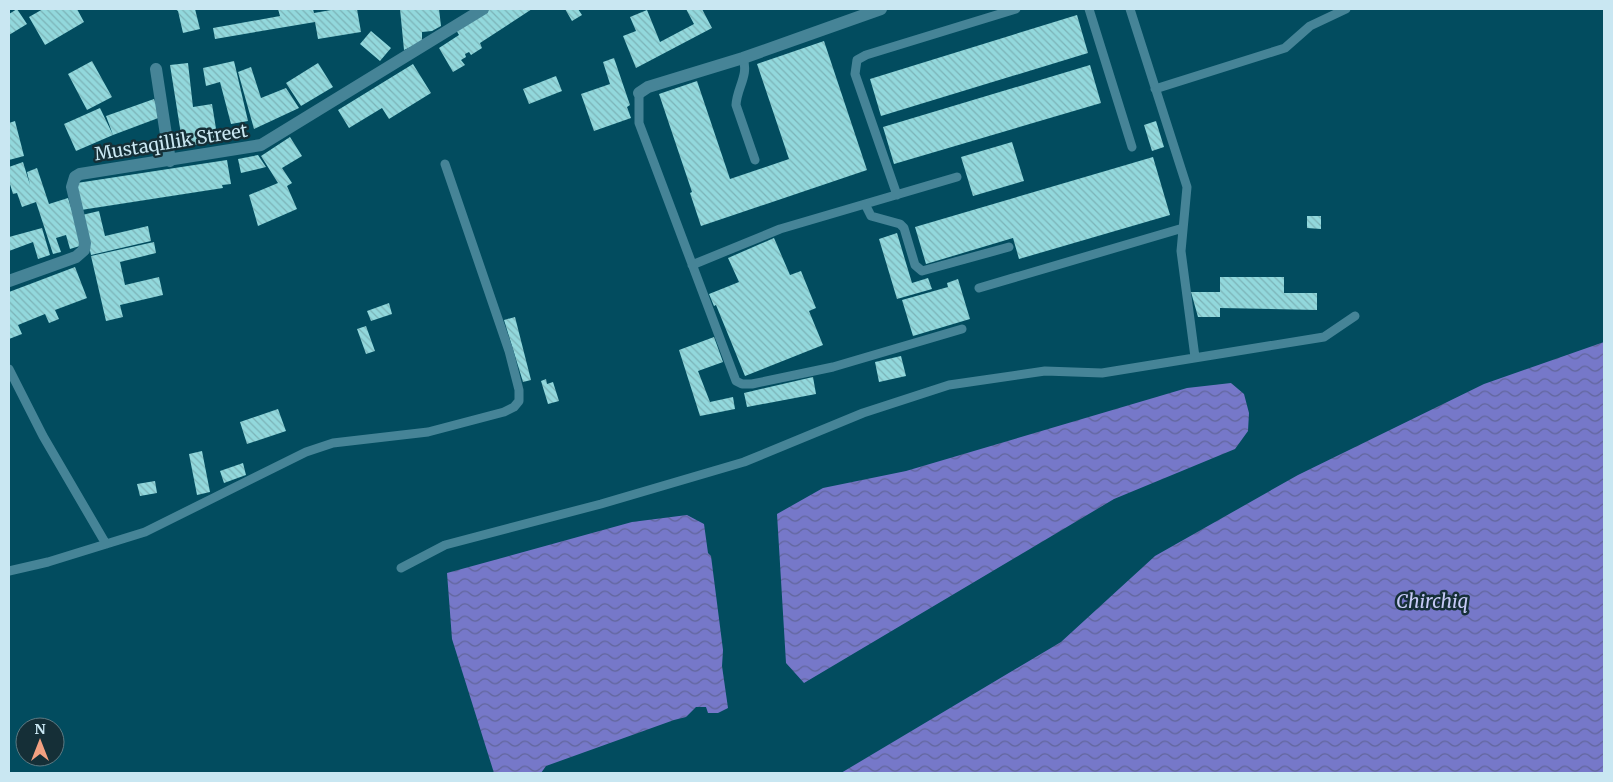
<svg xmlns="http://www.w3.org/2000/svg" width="1613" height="782" font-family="Merriweather,serif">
<defs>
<pattern id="water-waves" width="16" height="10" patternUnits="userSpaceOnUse" patternTransform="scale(1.25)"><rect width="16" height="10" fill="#7678c9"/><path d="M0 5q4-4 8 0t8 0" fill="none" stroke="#62669c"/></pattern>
<pattern id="building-back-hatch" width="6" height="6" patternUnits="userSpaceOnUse" patternTransform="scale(1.25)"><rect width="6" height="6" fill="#92d8dc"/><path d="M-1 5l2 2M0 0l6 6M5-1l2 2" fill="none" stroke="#7cb3b7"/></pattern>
</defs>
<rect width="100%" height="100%" fill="#024c5f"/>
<path fill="url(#water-waves)" d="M1604 342V773H841L1061 642 1155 556 1298 475 1484 384Z
M1231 383 1244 394 1249 413 1248 431 1235 449 1114 499 804 683 786 663 777 514 823 488 906 471 1187 388Z
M687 515 704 524 708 553 711 556 723 650 722 666 728 708 718 713H708L706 707H696L686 717 674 720 546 766 541 773H494L452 639 447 573 632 522Z"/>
<path fill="url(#building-back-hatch)" d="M17 9 27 24 9 35V14Z
M43 9H77L84 22 45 45 29 17Z
M175 9H195L200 29 183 33 178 11Z
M278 9H313L314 13 337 9H357L361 32 318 39 315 22 215 39 213 28 280 16Z
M400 9H439L441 26 432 31 422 32V42L404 50Z
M487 9H532L480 43 482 48 471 55 469 52 465 54 466 57 461 60 465 65 453 72 439 48 459 35 455 28Z
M565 9H578L582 15 572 21Z
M686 9H702L712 28 636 68 623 36 636 31 630 17 647 10 660 42 694 24Z
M1077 15 1088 53 881 116 870 79Z
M371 31 391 48 380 61 360 44Z
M824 41 867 170 701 226 690 193 692 192 659 94 697 81 730 179 789 159 757 64Z
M614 58 630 105 627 107 631 118 594 131 581 94 610 84 603 62Z
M92 61 112 97 87 110 68 74Z
M234 61 248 121 231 124 220 82 206 86 203 68Z
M188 63 193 107 212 104 218 141 183 147 170 65Z
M318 63 333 87 301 106 286 83Z
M413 64 431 93 389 119 382 108 349 128 338 110Z
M1090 65 1101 103 894 164 883 127Z
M251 67 261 98 286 88 299 108 254 129 238 72Z
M556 76 562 91 529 104 523 89Z
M154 99 161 117 113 135 106 116Z
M100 108 113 135 76 151 64 124Z
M15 121 24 156 9 160V123Z
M1156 121 1164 147 1152 151 1144 125Z
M290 137 302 156 282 168 292 183 287 186 297 209 258 226 249 195 278 183 261 156Z
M1012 142 1024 181 973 196 961 157Z
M258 155 266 167 241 173 238 159Z
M1153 157 1170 215 1019 259 1013 238 926 264 915 227Z
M227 160 231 184 222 185 223 188 81 210 77 183Z
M23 162 30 185 27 172 37 168 49 204 68 198 83 245 70 249 66 235 56 238 61 252 53 254 36 202 22 207 17 193 13 194 9 181V167Z
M99 211 105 236 148 226 151 241 91 255 82 215Z
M1307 216H1321V229L1307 228Z
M42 228 50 255 38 259 33 242 9 251V237Z
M897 233 912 283 928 278 932 289 897 299 879 239Z
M774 238 790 275 801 271 816 308 809 311 823 345 745 376 716 305 714 306 709 294 739 282 728 258Z
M154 242 156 253 120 262 125 285 159 277 163 295 120 305 123 317 106 321 91 256Z
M75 267 87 298 55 310 59 319 49 323 45 314 18 325 22 334 9 339V292Z
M1220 277H1284V293H1317V310L1220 308V317H1198L1191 292H1220Z
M958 279 970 319 913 336 902 300 948 287 947 283Z
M389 303 392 314 371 321 367 311Z
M515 317 531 380 523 382 504 320Z
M366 326 375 351 366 354 357 329Z
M714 337 723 362 698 371 710 402 733 397 735 409 700 416 679 350Z
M901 356 906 376 879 382 875 362Z
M813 377 816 394 747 407 744 393Z
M546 379 547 384 553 382 559 401 548 404 541 381Z
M278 409 286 431 247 444 240 422Z
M202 451 210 492 197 495 189 454Z
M243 463 246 475 224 483 220 471Z
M155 481 157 493 140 496 137 484Z"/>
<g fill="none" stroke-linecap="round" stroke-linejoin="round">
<path stroke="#468497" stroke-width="9" d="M1089 9 1132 147
M1130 9 1187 187 1181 251 1195 357
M743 58C749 76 737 87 736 105L755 160
M1155 89 1285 48 1310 26 1346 9
M639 93V123L736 381 742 384H752L833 367 962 329
M897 195 855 74 857 60 866 55 1016 9
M865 204 871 216 900 224 904 228 915 265 922 271 1009 247
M692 265 780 229 957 177
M979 288 1183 228
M9 369 43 436 106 544
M401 568 445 545 601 504 744 462 863 413 949 385 1045 371 1102 373 1324 337 1355 316
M9 571 48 562 145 532 306 452 333 443 428 432 504 412 514 407 519 401V390L509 351 445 164"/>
<path stroke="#468497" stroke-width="12" d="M156 69 170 161
M639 93 648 87 743 58 881 9
M9 281 76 257 84 250 85 243 72 187 75 177 80 174 261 145 483 9"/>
</g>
<g text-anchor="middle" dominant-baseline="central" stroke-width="5" stroke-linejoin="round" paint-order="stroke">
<g font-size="18" fill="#c9e7f2" stroke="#152f37">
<text transform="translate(171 142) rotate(-9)">Mustaqillik Street</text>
</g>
<g font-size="19" font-style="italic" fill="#c6caf6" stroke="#152f37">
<text x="1432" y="601">Chirchiq</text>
</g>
</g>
<rect width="1613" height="782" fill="none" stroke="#c9e7f2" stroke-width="20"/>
<g transform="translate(40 742)"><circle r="24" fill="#152f37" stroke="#5d7982"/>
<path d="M0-4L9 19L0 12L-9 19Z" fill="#f2a081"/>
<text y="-8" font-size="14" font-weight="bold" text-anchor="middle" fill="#c9e7f2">N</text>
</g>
</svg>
